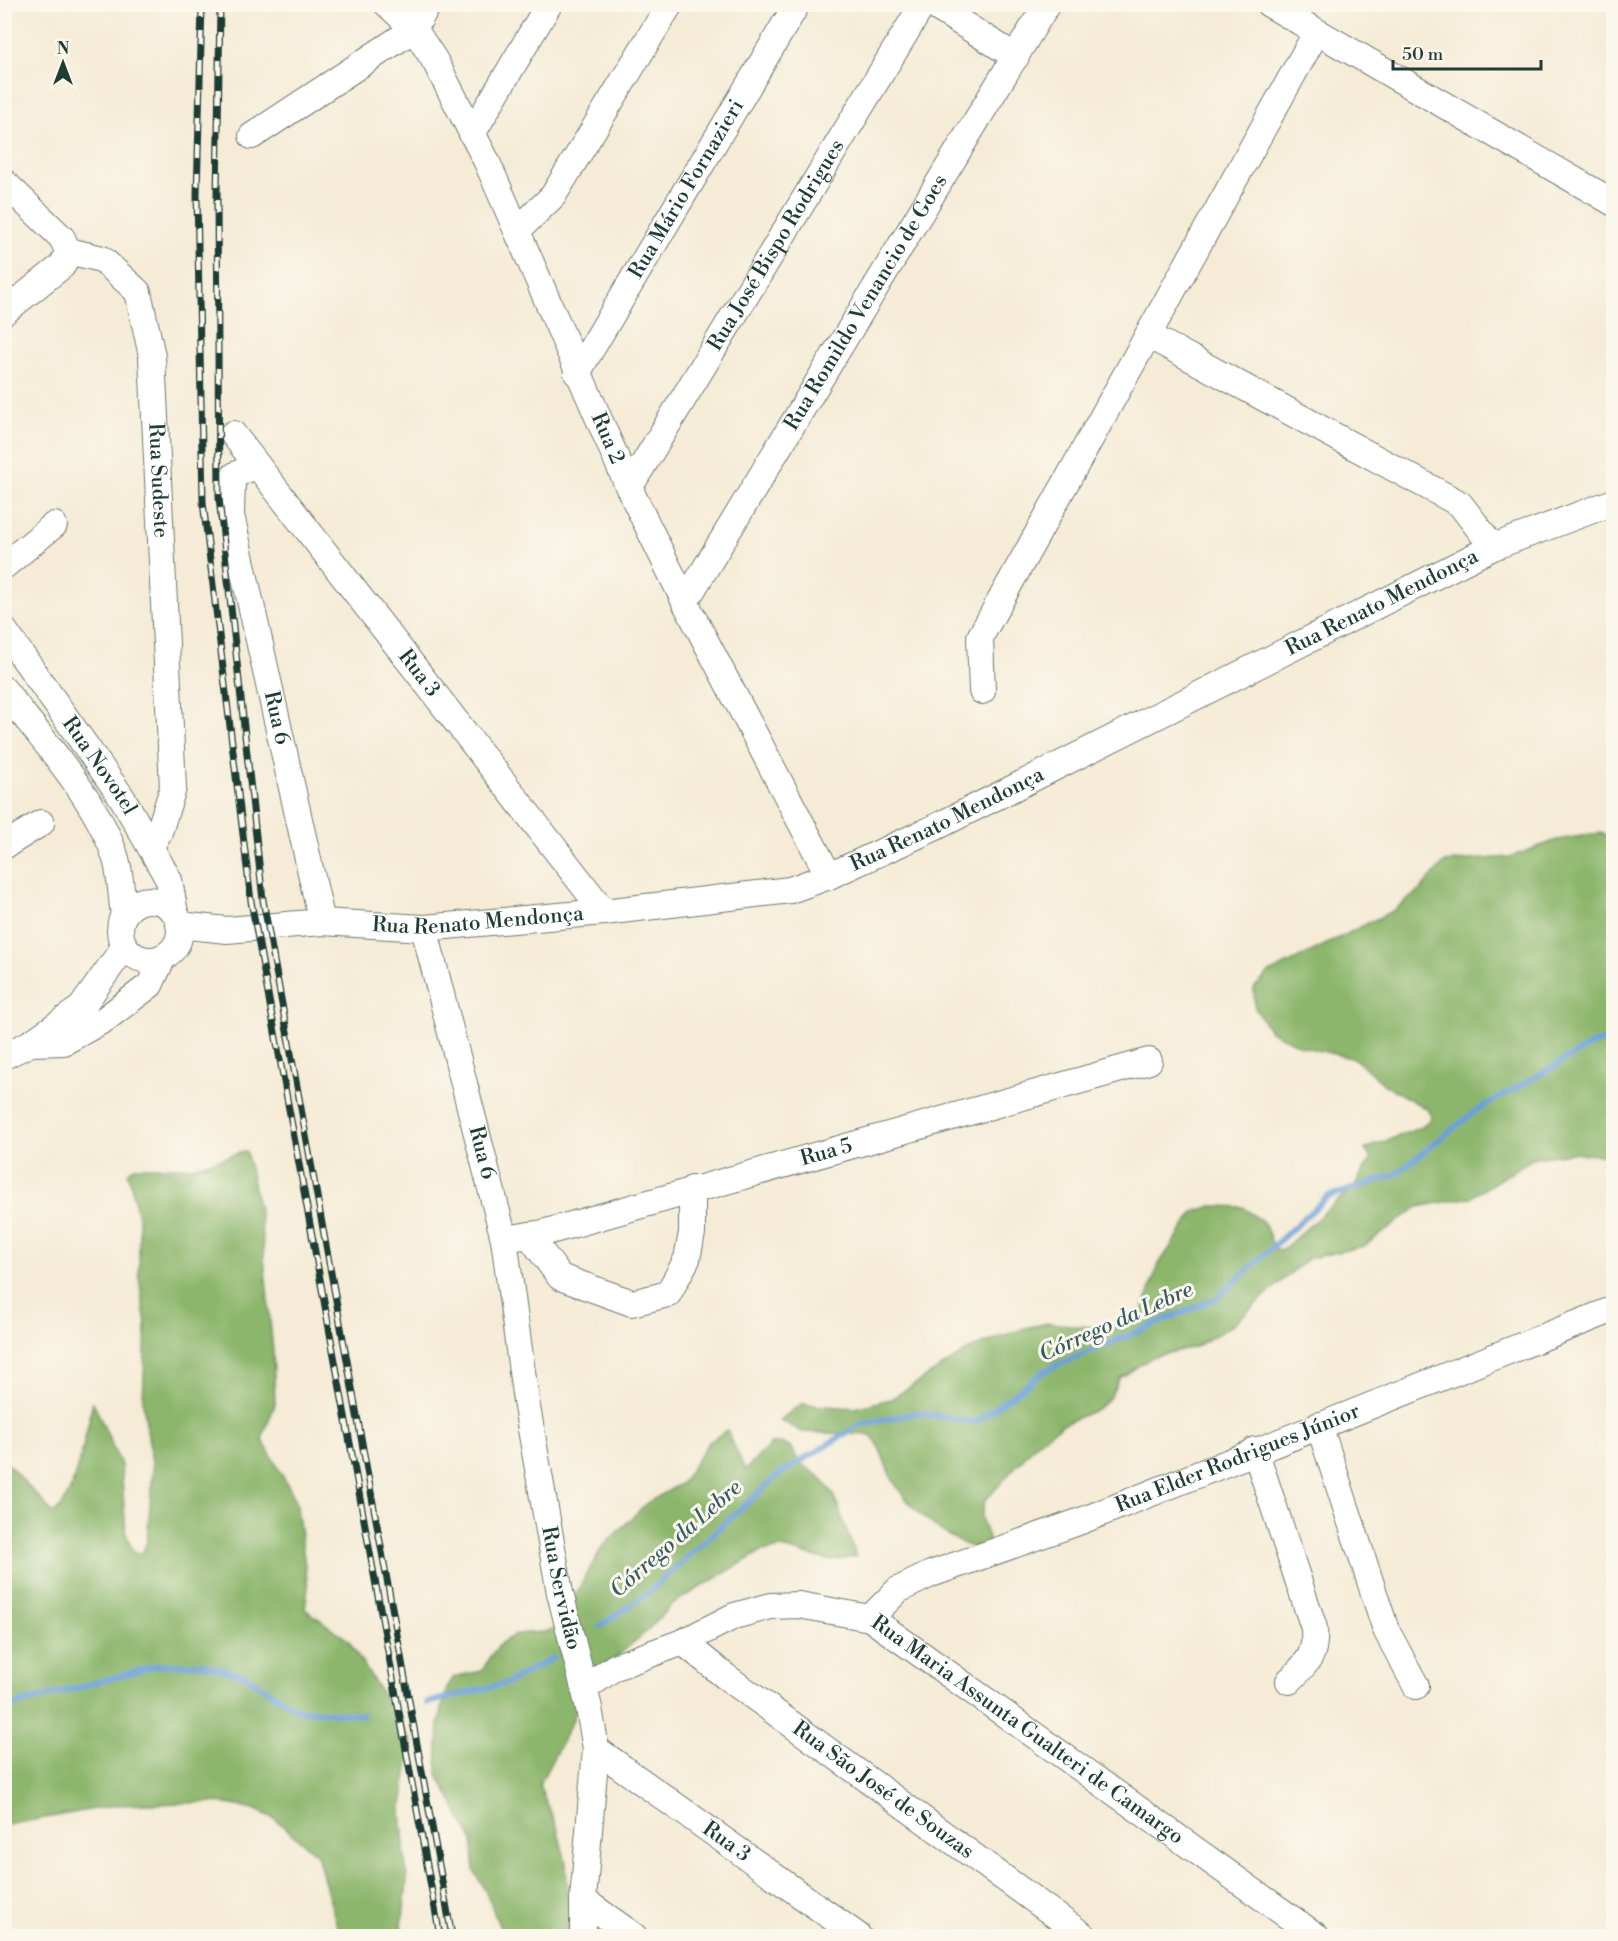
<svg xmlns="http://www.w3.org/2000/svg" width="1618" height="1941" font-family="'Libre Bodoni',serif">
<rect width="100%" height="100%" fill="#fbf7ec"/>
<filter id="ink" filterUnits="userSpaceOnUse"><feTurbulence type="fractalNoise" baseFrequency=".0167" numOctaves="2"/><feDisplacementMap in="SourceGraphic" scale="12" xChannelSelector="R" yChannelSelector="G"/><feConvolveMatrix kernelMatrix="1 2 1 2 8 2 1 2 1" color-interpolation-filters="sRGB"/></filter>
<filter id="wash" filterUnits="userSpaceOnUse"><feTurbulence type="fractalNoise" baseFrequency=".008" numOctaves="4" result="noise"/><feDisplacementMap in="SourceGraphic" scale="24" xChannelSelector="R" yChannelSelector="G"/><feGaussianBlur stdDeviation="1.35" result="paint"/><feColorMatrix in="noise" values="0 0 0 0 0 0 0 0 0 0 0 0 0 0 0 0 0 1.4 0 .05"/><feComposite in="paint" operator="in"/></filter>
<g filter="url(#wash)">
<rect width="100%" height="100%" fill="#f5ebd6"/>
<path fill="#8cb66c" stroke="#567a50" stroke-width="1.5" d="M1600 833 1613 838V1156L1571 1153 1534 1158 1471 1197 1418 1207 1364 1246 1307 1259 1231 1326 1195 1347 1152 1357 1120 1378 1110 1397 1098 1409 1061 1425 1037 1443 984 1502 981 1517 989 1541 980 1550C946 1540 908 1509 891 1477 884 1462 882 1448 871 1435L802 1432 780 1420 801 1404 855 1408 891 1399 972 1348 1025 1328 1048 1323 1104 1328 1131 1323 1140 1315 1159 1264 1194 1212 1212 1206 1243 1207 1265 1224 1274 1249 1281 1251 1355 1185 1371 1159 1365 1149 1422 1127 1431 1118 1429 1110 1386 1086 1355 1059 1301 1046 1270 1031 1255 1008 1254 988 1269 973 1394 910 1419 891 1445 862 1510 857 1557 840Z
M246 1151 260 1215 273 1352 275 1404 262 1439 296 1500 308 1587 305 1609 348 1640 412 1742 401 1812 407 1880 401 1936H340L317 1855 275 1819 254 1809 215 1802 117 1805 5 1825V1461L53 1513C75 1503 87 1427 93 1402L121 1465 126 1534 134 1553H142L147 1542 153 1469 143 1403 146 1324 139 1278V1220L128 1173 134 1167H193Z
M727 1430 745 1470 771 1444 781 1443 792 1448 799 1462 821 1478 834 1495 856 1556 831 1561 782 1548 762 1551 672 1604 647 1631 588 1681 571 1724 539 1785 557 1827 566 1863 569 1936H503L487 1894 474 1870 473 1842 437 1773 439 1723 447 1688 454 1677 482 1671C491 1655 499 1639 519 1634 534 1631 541 1636 557 1627L602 1547 647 1503 682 1483 708 1443Z"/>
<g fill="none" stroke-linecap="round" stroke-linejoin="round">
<path stroke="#6ca0d8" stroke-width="6" d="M600 1626 647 1594 778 1475 861 1424 918 1413 976 1422 1046 1370 1217 1298 1327 1197 1395 1175 1474 1112 1593 1044 1614 1038
M427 1703 507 1683 553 1658
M4 1708 159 1665 202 1664 244 1675 298 1710 362 1715"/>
</g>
</g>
<g filter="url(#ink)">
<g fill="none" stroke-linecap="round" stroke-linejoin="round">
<g stroke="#6a7a6d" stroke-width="28">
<g id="minor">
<path id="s1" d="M387 4 414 29 435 61 487 162 629 488 685 602 829 876"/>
<path d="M931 4 1016 57"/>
<path d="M1269 4 1614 203"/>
<path d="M472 134 549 4"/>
<path d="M252 136 414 29 428 4"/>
<path d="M4 182 62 238 68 251"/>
<path d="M519 229 553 196 670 4"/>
<path id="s2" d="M68 251 102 259 138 292 152 356 173 788 159 832 151 846"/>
<path d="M4 312 63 265 68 251"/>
<path d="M1148 335 1460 504 1493 547"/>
<path id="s3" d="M577 373 797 4"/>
<path id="s4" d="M233 434 604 912"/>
<path id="s5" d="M257 465 235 475 232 480 231 515 322 922"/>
<path id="s6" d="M629 488 923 4"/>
<path d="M4 566 54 525"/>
<path id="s7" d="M685 602 1047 4"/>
<path id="s8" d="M4 630 123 799 169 880 175 913"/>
<path d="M4 690C41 738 99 802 116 859 121 876 121 896 124 914"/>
<path d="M982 691 980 637 1316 33"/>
<path d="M4 846 41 823"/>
<circle cx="150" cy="930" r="30"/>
<path id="s9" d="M179 925 227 930 322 922 424 928 604 912 790 890 829 876 936 827 1493 547 1614 502"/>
<path id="s10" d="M424 928 504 1239 526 1401 560 1593 589 1708 596 1749 583 1900V1936"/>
<path d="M31 1043 64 1042 105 1019 150 985 163 957"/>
<path d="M4 1056 31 1043 81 1008 125 946"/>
<path d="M529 1235 560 1277 632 1303 668 1294 687 1259 692 1233V1189"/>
<path id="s11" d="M504 1239 543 1233 1149 1061"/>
<path d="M1319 1425 1386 1630 1416 1686"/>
<path d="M1255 1450 1314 1628C1316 1656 1308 1662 1289 1681"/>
<path id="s12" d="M870 1618 898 1590 931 1574 1081 1521 1614 1309"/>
<path id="s13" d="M683 1642 725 1676 1084 1936"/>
<path id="s14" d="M585 1688 615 1667 683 1642 734 1616 771 1606 799 1605 870 1618 1316 1936"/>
<path id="s15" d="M596 1749 858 1936"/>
<path d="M583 1900 634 1936"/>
</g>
</g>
<use href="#minor" stroke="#fff" stroke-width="26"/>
<g stroke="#1f3d34" stroke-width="7">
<path id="rail" d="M202 4 197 195 203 502 251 901 440 1936
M220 4 217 196 219 498 263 900 452 1936"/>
</g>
<use href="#rail" stroke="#fbf7ec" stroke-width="4.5" stroke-dasharray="14" stroke-linecap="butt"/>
</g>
</g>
<g text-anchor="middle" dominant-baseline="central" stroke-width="6" stroke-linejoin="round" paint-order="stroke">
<g font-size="21" fill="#1f3d34" stroke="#fbf7ec">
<text stroke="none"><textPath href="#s3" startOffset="214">Rua Mário Fornazieri</textPath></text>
<text stroke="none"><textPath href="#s6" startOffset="284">Rua José Bispo Rodrigues</textPath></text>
<text stroke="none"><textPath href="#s7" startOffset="350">Rua Romildo Venancio de Goes</textPath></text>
<text stroke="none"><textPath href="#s1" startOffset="490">Rua 2</textPath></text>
<text stroke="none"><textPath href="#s2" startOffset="274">Rua Sudeste</textPath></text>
<text stroke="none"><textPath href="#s9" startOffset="1272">Rua Renato Mendonça</textPath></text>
<text stroke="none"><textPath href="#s4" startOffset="303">Rua 3</textPath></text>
<text stroke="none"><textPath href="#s5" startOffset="273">Rua 6</textPath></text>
<text stroke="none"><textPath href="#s8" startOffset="166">Rua Novotel</textPath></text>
<text stroke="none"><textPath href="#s9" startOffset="786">Rua Renato Mendonça</textPath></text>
<text stroke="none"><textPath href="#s9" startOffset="300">Rua Renato Mendonça</textPath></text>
<text stroke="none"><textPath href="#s11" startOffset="334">Rua 5</textPath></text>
<text stroke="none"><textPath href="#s10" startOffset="232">Rua 6</textPath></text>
<text stroke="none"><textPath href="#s12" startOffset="404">Rua Elder Rodrigues Júnior</textPath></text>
<text stroke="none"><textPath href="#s10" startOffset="675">Rua Servidão</textPath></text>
<text stroke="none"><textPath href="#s14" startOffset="498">Rua Maria Assunta Gualteri de Camargo</textPath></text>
<text stroke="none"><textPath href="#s13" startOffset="249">Rua São José de Souzas</textPath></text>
<text stroke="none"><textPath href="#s15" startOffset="160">Rua 3</textPath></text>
</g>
<g font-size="22" font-style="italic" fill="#365b65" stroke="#fbf7ec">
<text transform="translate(1116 1322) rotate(-24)">Córrego da Lebre</text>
<text transform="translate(676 1539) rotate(-41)">Córrego da Lebre</text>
</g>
</g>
<rect width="1618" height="1941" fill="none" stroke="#fbf7ec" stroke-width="24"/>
<g transform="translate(63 63)" stroke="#fbf7ec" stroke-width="4.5" paint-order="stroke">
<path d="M0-4.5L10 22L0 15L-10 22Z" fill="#1f3d34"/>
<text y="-9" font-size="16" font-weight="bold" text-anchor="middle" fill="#1f3d34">N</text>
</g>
<path d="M1393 60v9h148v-9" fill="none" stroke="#1f3d34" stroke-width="3"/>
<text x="1402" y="60" font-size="18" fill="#1f3d34" stroke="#fbf7ec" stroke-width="4.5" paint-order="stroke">50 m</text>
</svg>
